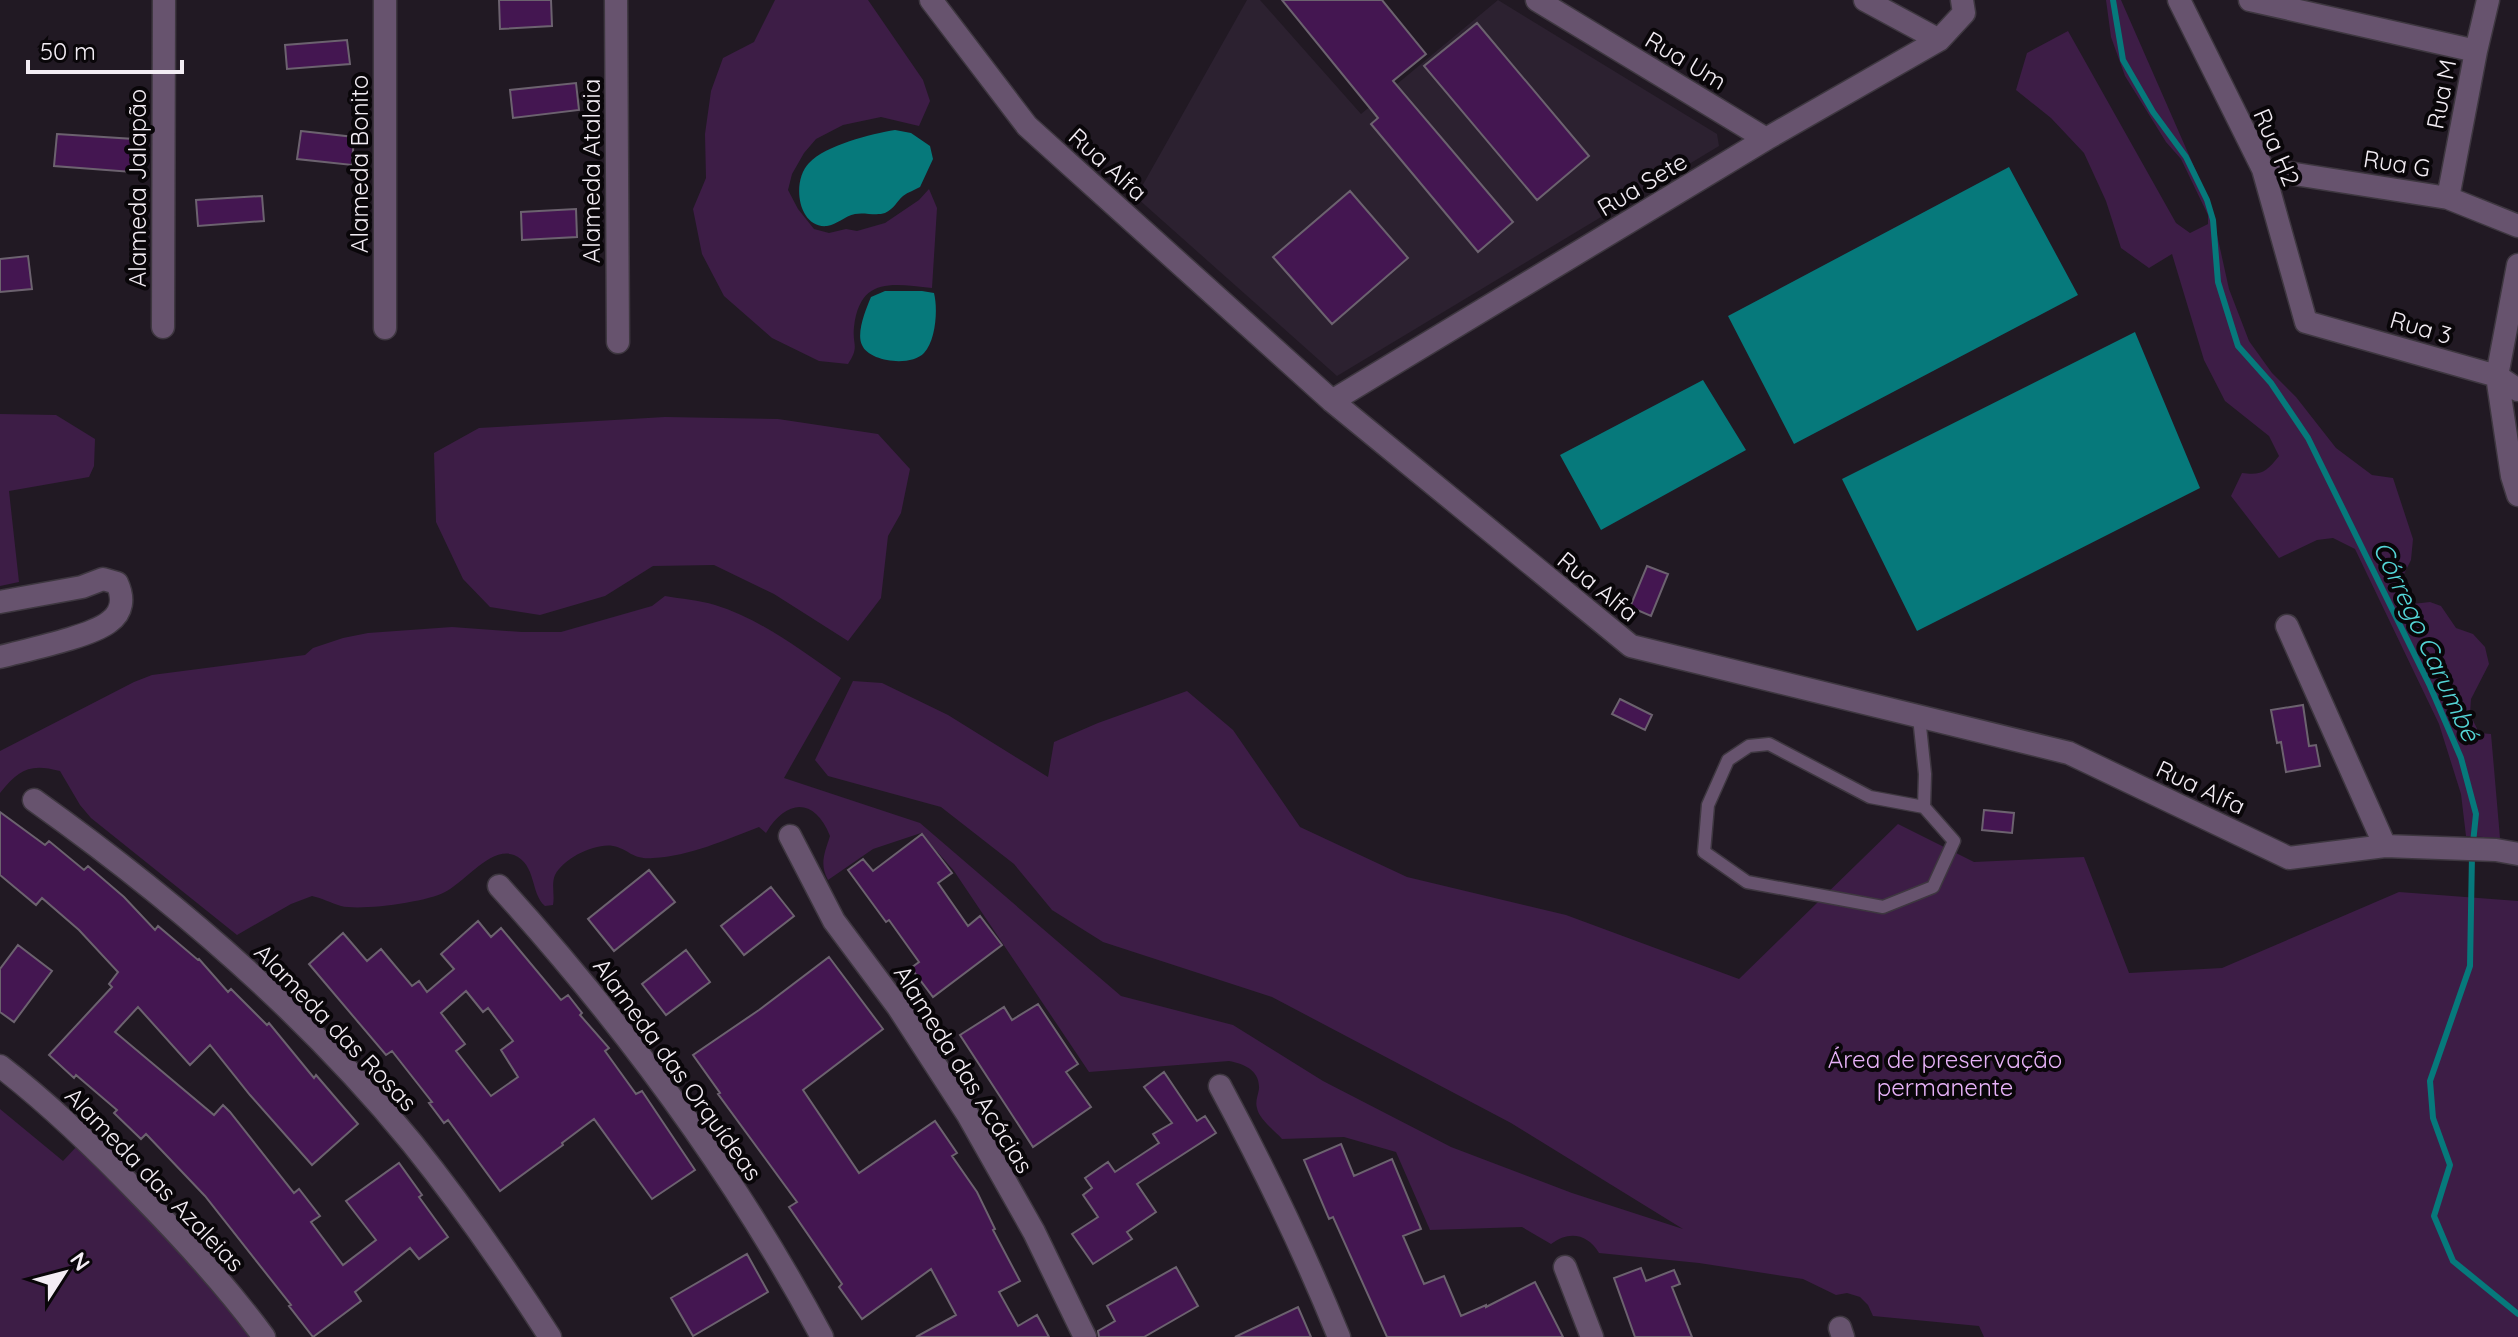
<svg xmlns="http://www.w3.org/2000/svg" width="2518" height="1337" font-family="Quicksand,sans-serif">
<rect width="100%" height="100%" fill="#211923"/>
<path fill="#2c2130" d="M1247 0H1260L1361 114 1498 0 1717 134 1719 146 1337 376 1136 197Z"/>
<path fill="#3d1d46" d="M775 0H868L923 80 930 101 919 126 881 117 843 125 816 139 804 153 792 174 788 190 798 209 814 229 829 233 846 229 857 231 885 223 919 200 929 189 937 208 932 288C893 284 860 276 854 327 852 345 860 346 848 364L819 361 772 338 724 296 702 254 693 209 706 178 705 134 711 91 723 58 754 42Z
M2106 0H2121L2210 203 2229 289 2249 341 2272 373 2296 397 2336 448 2372 475 2393 478 2413 539 2411 560 2395 592 2404 605 2430 602 2441 606 2456 628 2473 634 2485 647 2489 664 2471 699 2470 714 2479 733 2491 734 2500 838 2466 836 2461 794 2439 724 2355 549 2333 538 2317 540 2279 558 2231 496 2242 473C2262 476 2267 471 2279 456L2269 436 2225 401 2204 360 2172 254 2149 268 2121 248 2106 201 2084 153 2051 118 2016 90 2027 53 2068 31 2176 223 2190 233 2208 224V215L2181 159 2166 142 2125 76 2111 37Z
M0 414 56 415 95 439 94 466 89 477 9 491 19 582 0 586Z
M665 417 778 419 878 434 910 469 901 513 888 536 881 598 848 641 774 594 714 565 653 566 605 596 540 615 490 607 463 579 436 522 434 453 479 428Z
M665 596C681 599 699 600 715 605 761 619 802 651 841 678L784 778 920 823 1121 996 1233 1025 1323 1081 1451 1147 1572 1193 1683 1229 1511 1123 1272 997 1103 942 1052 910 1014 864 941 807 828 776 815 760 853 681 882 683 948 715 1048 777 1054 742 1098 723 1187 691 1233 730 1300 827 1407 877 1566 915 1739 979 1898 824 1974 862 2084 857 2129 973 2222 968 2399 892 2518 901V1337H1984L1979 1326 1873 1316 1868 1305 1860 1297 1847 1293 1836 1295 1803 1279 1699 1263 1599 1253C1588 1234 1569 1230 1551 1244L1522 1227 1430 1230 1396 1152 1344 1137 1282 1139C1274 1130 1259 1119 1257 1108 1255 1102 1258 1095 1259 1089 1260 1070 1244 1064 1229 1061L1089 1072 954 871 921 833 873 849 828 880C819 864 825 852 830 836 815 798 787 798 766 833L759 827C725 840 690 856 653 858 632 860 629 849 613 846 595 843 564 858 555 875 551 884 555 895 553 905L545 906C530 893 537 865 514 855 491 846 464 883 445 892 427 902 361 911 341 906 331 903 322 898 312 896L291 904 237 935 91 818 80 805 60 771C30 763 19 769 0 793V751L134 682 152 675 305 655 313 648 343 638 368 633 452 627 522 632H561L652 606Z
M0 1109 63 1161 78 1145 148 1212 258 1337H0Z"/>
<path fill="#06797b" d="M895 130 911 133 930 146 933 159 920 187C915 190 908 192 903 196 897 201 894 209 885 213 876 216 864 212 855 214 845 216 836 225 827 226 798 229 791 181 809 163 826 145 871 134 895 130Z
M2009 167 2078 295 1794 444 1728 316Z
M885 291H922L934 293C938 309 936 340 924 353 911 367 869 362 862 345 856 333 866 309 871 297Z
M2135 332 2200 488 1917 631 1842 479Z
M1703 380 1746 450 1601 530 1560 455Z"/>
<g fill="none" stroke-linecap="round" stroke-linejoin="round">
<path stroke="#06797b" stroke-width="6" d="M2113 0 2123 60 2153 112 2186 157 2207 200 2213 220 2218 282 2238 346 2271 383 2308 438 2430 686 2461 758 2476 814 2473 843
M2472 855 2470 966 2430 1081 2433 1118 2450 1165 2434 1216 2453 1261 2518 1314"/>
</g>
<path fill="#441651" stroke="#6c626f" stroke-width="2" fill-rule="evenodd" d="M499 0H551L552 26 500 29Z
M1282 0H1382L1426 54 1393 81 1513 222 1478 252 1371 124 1378 118Z
M1477 23 1589 156 1537 200 1424 66Z
M347 40 350 64 287 69 285 45Z
M576 83 579 110 513 118 510 90Z
M301 131 354 137 352 165 297 159Z
M57 134 134 139 132 172 54 166Z
M1350 191 1408 258 1332 324 1273 257Z
M262 196 264 221 198 226 196 200Z
M576 209 577 237 522 240 521 212Z
M28 256 32 289 0 292V259Z
M1647 566 1668 574 1651 616 1630 607Z
M1620 699 1652 715 1645 730 1612 714Z
M2303 705 2309 746 2316 745 2320 766 2286 772 2281 742 2277 743 2271 710Z
M1984 810 2014 813 2012 833 1982 830Z
M0 812 45 845 49 841 84 870 88 866 124 897 155 930 158 926 198 960 199 959 228 992 231 989 267 1025 269 1023 314 1078 316 1075 358 1124 312 1165 250 1095 210 1045 190 1065 138 1007 115 1032 214 1115 223 1105 230 1112 294 1193 299 1189 320 1216 311 1222 343 1265 376 1240 346 1201 399 1163 422 1195 419 1197 448 1237 419 1259 410 1248 355 1292 361 1301 313 1337 289 1306 291 1305 205 1196 146 1134 141 1139 114 1113 117 1110 76 1075 74 1078 49 1055 112 987 109 984 118 972 79 930 42 898 36 905 0 875Z
M922 834 952 873 938 883 968 926 980 916 1002 945 933 997 911 968 919 962 889 920 886 922 848 870 863 859 873 871Z
M649 870 675 902 614 951 588 919Z
M771 887 794 916 744 955 721 926Z
M478 921 491 937 501 928 561 1000 568 995 582 1013 580 1015 609 1048 605 1051 636 1094 642 1091 695 1170 652 1199 594 1119 562 1143 563 1145 500 1191 448 1120 444 1123 429 1103 432 1102 392 1051 386 1055 309 964 343 933 367 961 381 949 412 986 419 981 427 992 454 969 441 954ZM466 991 483 1012 488 1008 513 1041 501 1050 518 1077 491 1096 456 1051 465 1044 441 1013Z
M18 945 52 971 14 1022 0 1012V969Z
M686 950 710 982 666 1015 642 984Z
M829 957 883 1029 803 1090 859 1173 935 1121 957 1153 952 1156 977 1192 995 1229 993 1230 1020 1281 999 1292 1018 1326 1037 1315 1049 1337H916L956 1315 931 1269 862 1319 839 1287 842 1284 789 1207 797 1202 718 1094 720 1093 693 1055 759 1010Z
M1038 1004 1078 1064 1066 1072 1091 1107 1033 1147 960 1035 1004 1007 1012 1020Z
M1164 1072 1197 1121 1205 1116 1216 1133 1137 1184 1156 1212 1127 1232 1132 1239 1093 1264 1072 1234 1098 1217 1083 1195 1092 1188 1085 1178 1108 1162 1115 1172 1159 1143 1153 1134 1172 1123 1144 1087Z
M1341 1144 1354 1176 1392 1159 1421 1229 1403 1236 1424 1284 1444 1276 1461 1316 1486 1305V1307L1535 1282 1563 1337H1387L1333 1217 1329 1219 1304 1160Z
M747 1254 768 1292 693 1336 671 1298Z
M1176 1267 1198 1306 1144 1337H1099L1098 1331 1115 1321 1107 1306Z
M1641 1268 1646 1281 1674 1270 1680 1284 1672 1287 1692 1337H1635L1614 1278Z
M1298 1307 1311 1337H1235Z"/>
<g fill="none" stroke-linecap="round" stroke-linejoin="round">
<g stroke="#3e3740" stroke-width="15">
<path id="service" d="M1919 717 1925 774 1924 807 1870 797 1769 744 1749 746 1728 760 1708 805 1704 852 1747 882 1883 907 1933 887 1954 841 1924 807"/>
</g>
<g stroke="#3e3740" stroke-width="25">
<path id="minor" d="M385 0V328
M616 0 618 342
M931 0 1027 126 1332 401 1631 646 2069 753 2289 858 2385 846 2496 850 2518 854
M1537 0 1766 139
M1865 0 1939 40
M2179 0 2263 169 2306 322 2497 376 2518 390
M2250 0 2476 51
M2263 169 2448 198 2518 226
M2448 198 2476 51 2488 0
M2518 265 2497 376 2512 476 2518 495
M163 327 164 0
M1332 401 1766 139 1939 40 1964 13 1962 0
M0 602 82 587 103 579 117 583C124 598 123 612 109 622 90 637 26 650 0 657
M2287 626 2385 846
M34 800C173 899 304 1011 412 1143 462 1205 507 1270 550 1337
M790 836 834 921 898 1007 968 1115 1034 1232 1085 1337
M499 886C624 1024 734 1172 822 1337
M0 1066C52 1106 99 1152 144 1199 186 1242 228 1288 264 1337
M1220 1086C1264 1168 1304 1251 1339 1337
M1565 1267 1592 1337
M1840 1328 1843 1337"/>
</g>
<use href="#service" stroke="#67536e" stroke-width="12"/>
<use href="#minor" stroke="#67536e" stroke-width="22"/>
</g>
<g text-anchor="middle" dominant-baseline="central" stroke-width="8" stroke-linejoin="round" paint-order="stroke">
<g font-size="24" fill="#f3edf4" stroke="#090609">
<text transform="translate(1686 60) rotate(31)">Rua Um</text>
<text transform="translate(2441 94) rotate(-79)">Rua M</text>
<text transform="translate(2277 147) rotate(67)">Rua H2</text>
<text transform="translate(2397 163) rotate(9)">Rua G</text>
<text transform="translate(359 164) rotate(-90)">Alameda Bonito</text>
<text transform="translate(1108 164) rotate(42)">Rua Alfa</text>
<text transform="translate(591 171) rotate(-90)">Alameda Atalaia</text>
<text transform="translate(1642 184) rotate(-31)">Rua Sete</text>
<text transform="translate(137 188) rotate(-90)">Alameda Jalapão</text>
<text transform="translate(2421 327) rotate(16)">Rua 3</text>
<text transform="translate(1598 586) rotate(39)">Rua Alfa</text>
<text transform="translate(2201 787) rotate(25)">Rua Alfa</text>
<text transform="translate(336 1027) rotate(46)">Alameda das Rosas</text>
<text transform="translate(678 1069) rotate(54)">Alameda das Orquídeas</text>
<text transform="translate(964 1069) rotate(58)">Alameda das Acácias</text>
<text transform="translate(155 1179) rotate(46)">Alameda das Azaleias</text>
</g>
<g font-size="24" fill="#e7b2f8" stroke="#090609">
<text x="1945" y="1059">Área de preservação<tspan x="1945" dy="28">permanente</tspan></text>
</g>
<g font-size="26" font-style="italic" fill="#54d5d6" stroke="#090609">
<text transform="translate(2427 641) rotate(65)">Córrego Carumbé</text>
</g>
</g>
<g transform="translate(64 1273) rotate(54)" stroke="#090609" stroke-width="6" paint-order="stroke">
<path d="M0-6L14 30L0 20L-14 30Z" fill="#f3edf4"/>
<text y="-12" font-size="22" font-weight="bold" text-anchor="middle" fill="#f3edf4">N</text>
</g>
<path d="M28 60v12h154v-12" fill="none" stroke="#f3edf4" stroke-width="4"/>
<text x="40" y="60" font-size="24" fill="#f3edf4" stroke="#090609" stroke-width="6" paint-order="stroke">50 m</text>
</svg>
